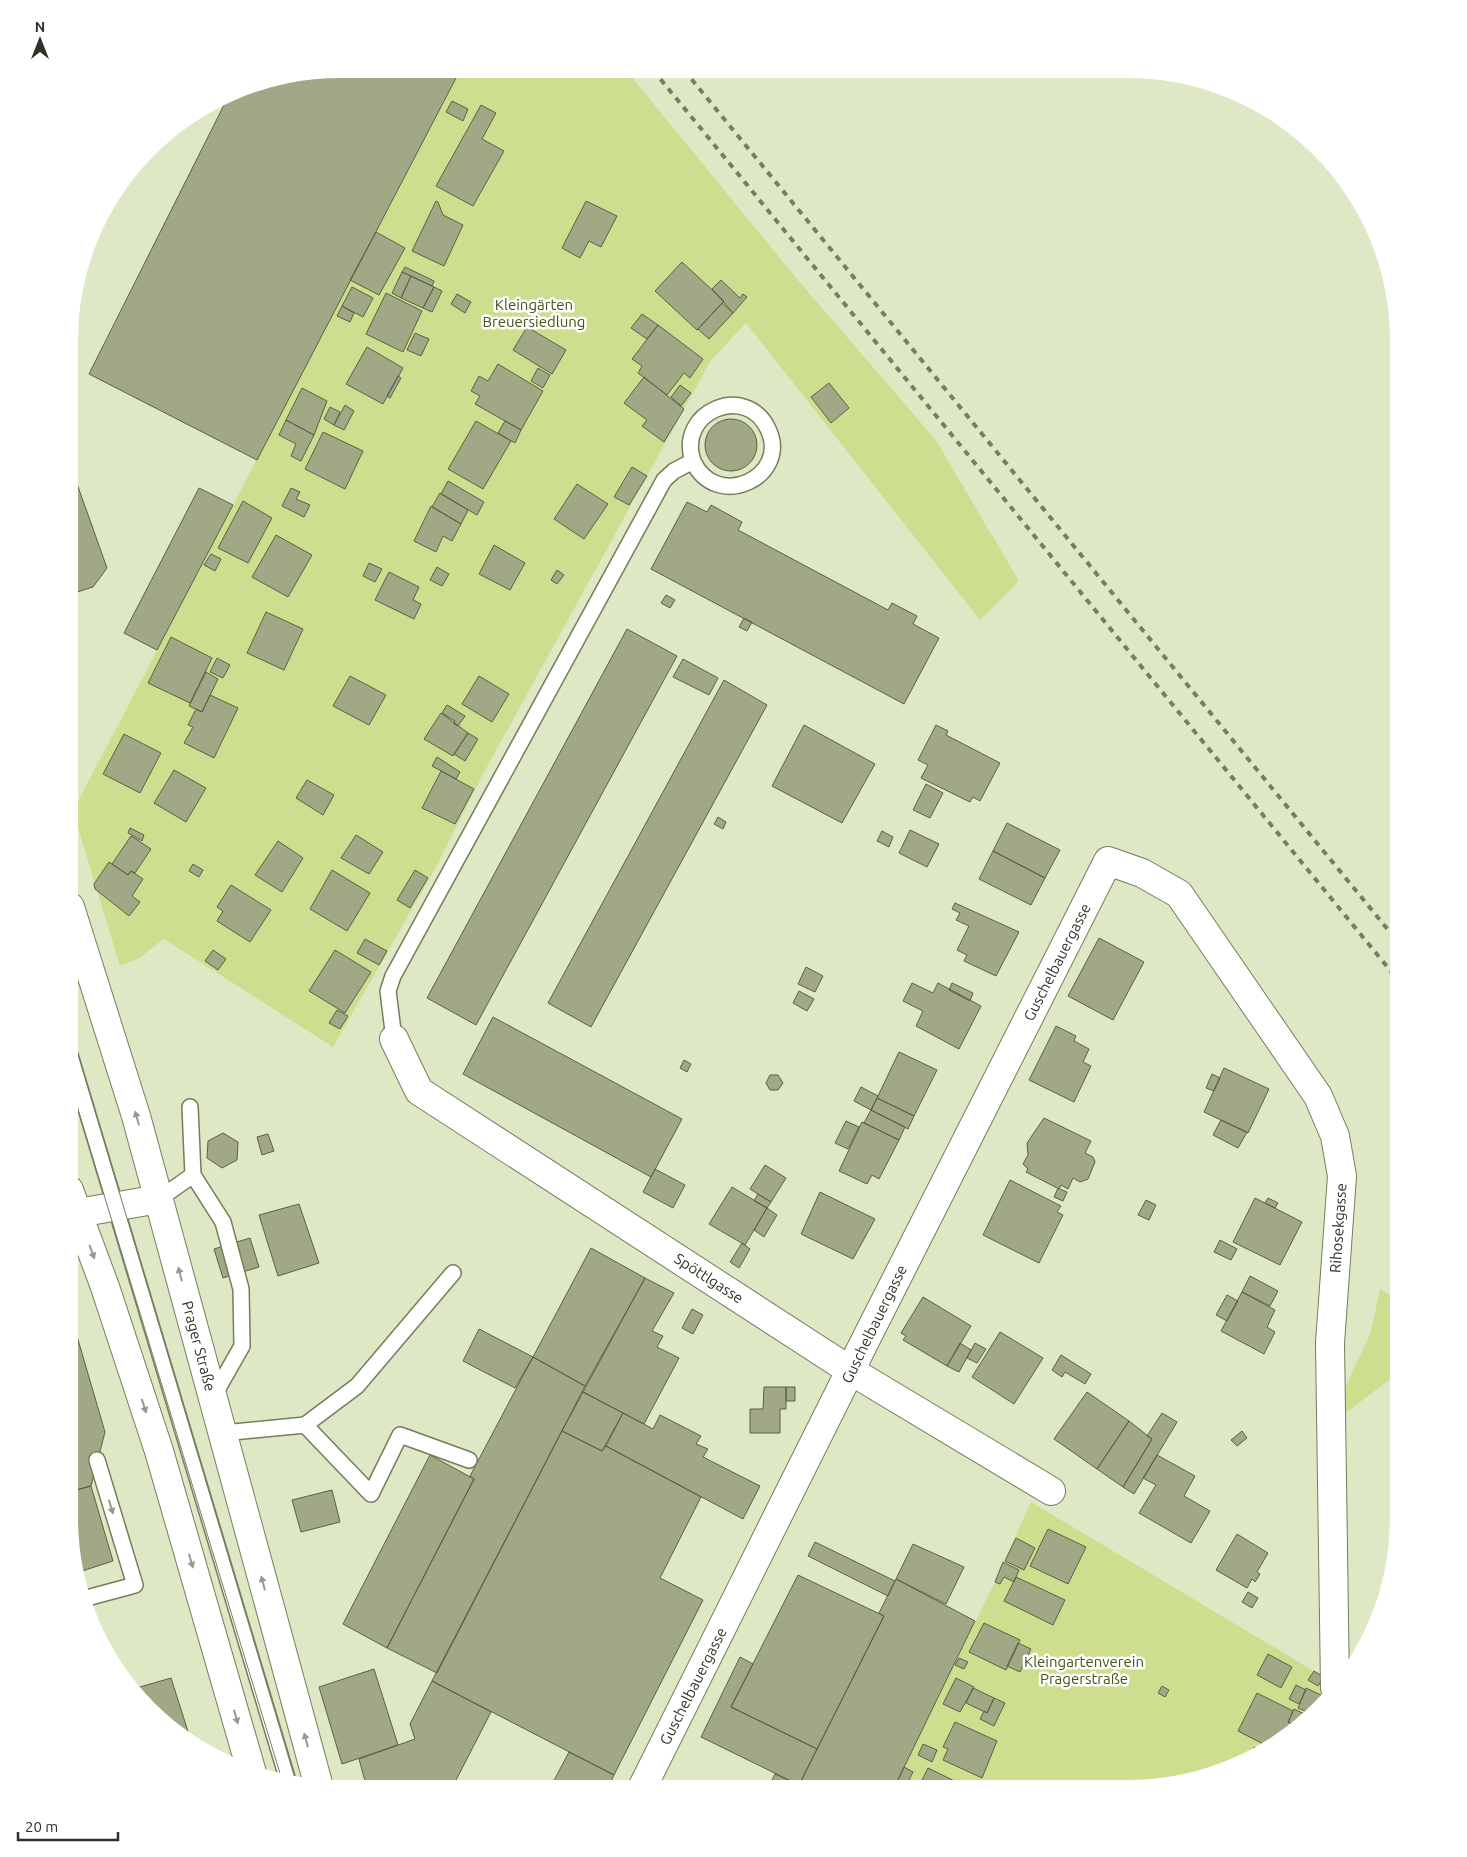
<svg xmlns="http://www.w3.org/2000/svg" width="1467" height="1857" font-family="Ubuntu,sans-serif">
<rect width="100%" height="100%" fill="#dfe8c4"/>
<path fill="#cdde8e" d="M461 69 626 70 797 279 935 439 1019 581 980 620 746 323 711 360 482 776 435 869 333 1047 164 939 139 958 120 966 73 811Z
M1380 1289 1398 1300V1373L1339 1418V1401L1371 1332Z
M1031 1502 1324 1677 1317 1710 1262 1752 1198 1779 1145 1788H894L995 1582Z"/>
<path fill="#a0a886" stroke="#5a6141" d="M340 69H449L456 78 257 460 89 374 228 97 252 83 261 82 271 87 274 80Z
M452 101 468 109 463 121 446 112Z
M481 105 496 113 482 139 504 151 473 206 436 186Z
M436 201 438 202 443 215 463 225 444 266 412 251Z
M586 201 617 216 601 247 589 241 580 258 562 248Z
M376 232 405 248 379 295 350 280Z
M682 262 724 301 697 330 655 291Z
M405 267 434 281 432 286 402 272Z
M402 272 411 276 401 298 392 293Z
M411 276 434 287 423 308 401 298Z
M721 280 740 298 743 294 747 297 733 313 712 289Z
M352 287 373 298 363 317 342 306Z
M434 287 442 291 432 312 423 308Z
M386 293 422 311 403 352 366 334Z
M457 294 471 302 465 313 451 304Z
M722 303 733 313 709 339 698 329Z
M342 306 354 313 350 322 337 316Z
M642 314 658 325 647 339 631 328Z
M658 325 703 359 690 378 684 373 667 395 638 373 642 366 632 359Z
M527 327 566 350 552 374 513 350Z
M415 333 429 339 421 356 407 350Z
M367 347 403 368 383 404 346 384Z
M498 364 543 391 521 430 475 404 480 396 471 391 479 376 488 381Z
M538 368 550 375 543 388 531 381Z
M398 376 401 378 390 398 387 396Z
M644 377 684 409 664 442 642 426 647 420 624 403Z
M829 383 849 408 831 423 811 397Z
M680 385 691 393 681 406 671 397Z
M302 388 327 401 314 435 286 420Z
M345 405 354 411 344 430 334 425Z
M330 407 340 412 334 425 324 419Z
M705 445a26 26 0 1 1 52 0a26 26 0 1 1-52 0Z
M286 420 314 435 301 461 291 456 296 444 279 435Z
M476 421 511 441 483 489 448 469Z
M505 421 521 430 515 443 498 433Z
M323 432 363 451 345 489 305 469Z
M71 467 107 568 93 587 71 594Z
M632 467 647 476 629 505 614 497Z
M448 481 484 502 477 515 441 494Z
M577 484 608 504 584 539 554 519Z
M199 488 233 505 157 650 124 633Z
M291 488 300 492 296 499 310 505 304 517 282 506Z
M440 493 468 510 461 524 432 507Z
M243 501 272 518 248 563 218 548Z
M687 502 707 512 711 505 742 522 738 530 888 610 892 603 917 616 913 624 939 638 904 704 651 569Z
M431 506 461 524 452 541 443 536 436 552 414 541Z
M276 535 312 555 288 597 252 577Z
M494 545 525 563 510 590 479 574Z
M211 554 221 559 215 571 204 565Z
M369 563 382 569 375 582 363 576Z
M437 567 449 574 442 586 430 580Z
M557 570 564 575 557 584 551 580Z
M389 572 419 587 413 600 421 604 414 619 375 600Z
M666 595 675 600 670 608 661 603Z
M266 612 303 629 284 670 247 653Z
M744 618 752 622 747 631 739 627Z
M627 629 677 656 476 1025 427 998Z
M171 637 212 658 190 703 148 683Z
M217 658 230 665 223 678 210 672Z
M683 659 718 678 709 695 673 677Z
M206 672 218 679 202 712 189 706Z
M350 676 386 695 369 725 333 706Z
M479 676 509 694 492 722 462 704Z
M724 680 767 705 591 1027 548 1003Z
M210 695 238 708 214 758 184 743 193 727 188 725 196 709 202 712Z
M447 705 465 716 458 726 454 724 455 721 442 713Z
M441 713 468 733 453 756 424 739Z
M804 725 875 764 842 823 772 786Z
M936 725 948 731 946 735 1000 763 980 801 973 797 970 802 921 778 928 765 918 760Z
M468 733 478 739 465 761 454 754Z
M124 734 161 753 140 793 103 774Z
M437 757 460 772 456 779 432 766Z
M174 770 206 788 186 822 154 803Z
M441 771 474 789 455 824 422 808Z
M307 780 334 795 323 815 296 798Z
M926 784 943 793 930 818 913 810Z
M718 817 726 822 723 829 714 824Z
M1007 823 1060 850 1045 878 993 851Z
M130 828 144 835 142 841 128 833Z
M910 830 939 844 927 867 899 853Z
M882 831 893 837 889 847 877 841Z
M356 835 383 852 369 874 341 858Z
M131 836 151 849 135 873 131 871 128 875 112 864Z
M278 841 303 858 282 892 255 875Z
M993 851 1045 878 1031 905 979 879Z
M109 862 128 875 131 871 143 879 132 896 140 902 129 916 95 889 94 884Z
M193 864 203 870 199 877 189 871Z
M332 870 370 893 347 931 310 909Z
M415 870 428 878 410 908 397 900Z
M231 885 271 910 250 942 217 921 223 911 217 907Z
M955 903 1019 932 996 976 964 961 967 955 957 950 969 926 956 920 960 913 952 909Z
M1099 938 1144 962 1113 1020 1068 996Z
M365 939 387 951 379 965 357 953Z
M213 950 226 959 218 970 205 961Z
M335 950 371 972 345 1013 309 991Z
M806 967 823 976 815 992 798 984Z
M912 983 933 993 938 983 981 1006 959 1049 916 1026 923 1011 903 1001Z
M952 983 973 993 970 1001 949 990Z
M799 991 814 999 807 1011 793 1003Z
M337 1010 348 1016 340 1029 329 1023Z
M493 1017 682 1119 651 1177 463 1074Z
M1056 1026 1076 1036 1074 1041 1089 1049 1083 1062 1091 1066 1074 1102 1029 1080Z
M899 1052 937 1070 914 1116 877 1098Z
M684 1060 691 1064 687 1072 680 1068Z
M1224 1068 1269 1089 1248 1133 1204 1112Z
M1212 1074 1220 1078 1214 1091 1206 1088Z
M770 1075H778L783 1083 778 1090H770L766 1083Z
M861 1087 878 1096 871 1110 854 1101Z
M877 1098 914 1116 908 1129 871 1110Z
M871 1110 905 1127 899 1140 864 1123Z
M1044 1118 1091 1141 1085 1153 1093 1157 1095 1162 1088 1179 1080 1182 1073 1178 1068 1189 1061 1185 1059 1189 1026 1172 1028 1169 1023 1164 1028 1155 1027 1143Z
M1221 1120 1247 1132 1238 1148 1213 1135Z
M846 1121 859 1127 848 1149 835 1143Z
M862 1122 899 1140 879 1179 872 1175 867 1184 839 1171Z
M223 1133 238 1142 237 1160 222 1168 207 1158 208 1141Z
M268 1134 274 1151 262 1155 257 1137Z
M765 1165 786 1178 771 1202 750 1189Z
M655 1169 685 1185 673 1208 643 1192Z
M1010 1180 1061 1206 1057 1212 1063 1215 1039 1263 983 1235Z
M732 1187 767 1208 745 1245 709 1224Z
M1058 1188 1067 1192 1063 1201 1054 1197Z
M820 1192 875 1219 853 1259 801 1234Z
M758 1194 771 1202 767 1208 754 1201Z
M1255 1198 1302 1222 1280 1265 1233 1242Z
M1268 1198 1278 1203 1275 1208 1265 1203Z
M1146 1200 1156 1205 1149 1220 1138 1215Z
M299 1204 319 1263 278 1276 259 1215Z
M767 1208 777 1215 764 1237 754 1230Z
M250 1238 259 1267 223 1278 214 1249Z
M1220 1240 1237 1249 1231 1260 1214 1252Z
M742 1243 750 1249 739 1268 730 1262Z
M591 1248 645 1278 585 1386 533 1357Z
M1250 1276 1278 1291 1270 1306 1242 1292Z
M645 1278 674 1293 652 1331 663 1336 657 1347 679 1358 644 1424 583 1392Z
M1242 1292 1275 1310 1267 1327 1275 1332 1264 1354 1221 1331Z
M1227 1295 1238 1301 1227 1321 1216 1315Z
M923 1297 971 1326 947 1366 903 1340 906 1336 901 1333Z
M692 1309 703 1315 693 1334 682 1328Z
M74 1326 105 1432 91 1486 69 1492V1327Z
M479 1329 533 1357 515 1388 463 1361Z
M1000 1332 1043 1358 1014 1404 972 1377Z
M960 1343 971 1350 959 1372 947 1366Z
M975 1343 986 1349 977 1363 967 1358Z
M1061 1355 1091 1374 1085 1384 1065 1372 1062 1377 1052 1370Z
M533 1357 585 1386 437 1673 387 1648 474 1479 470 1476Z
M764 1387H786V1409H780V1433H750V1409H763Z
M786 1387H795V1401H786Z
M583 1392 623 1413 602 1451 562 1431Z
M1087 1392 1129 1421 1097 1469 1054 1439Z
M623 1413 653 1429 660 1415 701 1436 696 1444 708 1449 703 1457 760 1486 743 1519 606 1446Z
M1162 1413 1177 1422 1134 1494 1123 1487 1152 1439 1147 1436Z
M1129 1421 1152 1439 1123 1487 1097 1469Z
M562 1431 602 1451 606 1446 701 1497 660 1578 703 1600 614 1775 432 1681Z
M1242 1431 1247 1438 1237 1446 1231 1440Z
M430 1455 474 1479 387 1648 343 1624Z
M1157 1455 1195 1476 1184 1496 1210 1511 1191 1543 1139 1513 1156 1485 1143 1478Z
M91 1486 113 1561 76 1573 69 1517V1492Z
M332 1490 340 1522 301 1532 292 1500Z
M1048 1529 1086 1547 1068 1584 1030 1566Z
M1237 1534 1268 1553 1257 1572 1260 1574 1255 1582 1252 1579 1247 1588 1216 1570Z
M1016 1538 1035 1548 1024 1570 1005 1561Z
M815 1542 895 1581 888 1596 808 1556Z
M913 1544 964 1567 946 1604 896 1579Z
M1003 1562 1019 1570 1014 1582 1004 1577 1000 1584 995 1582Z
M798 1575 884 1616 817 1749 731 1707Z
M1016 1577 1065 1600 1053 1625 1004 1601Z
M896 1579 975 1621 894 1788H805L799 1785 884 1616 879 1613Z
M1248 1592 1258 1598 1252 1608 1242 1602Z
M984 1623 1020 1640 1006 1670 969 1652Z
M1018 1643 1031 1649 1020 1672 1007 1666Z
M1268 1654 1292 1667 1281 1688 1257 1675Z
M740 1657 753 1664 731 1707 817 1749 799 1785 701 1737Z
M959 1658 968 1662 964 1669 955 1665Z
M374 1669 398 1745 342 1764 319 1687Z
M1314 1671 1324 1677 1318 1686 1308 1680Z
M171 1678 192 1744 148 1709 133 1689Z
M956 1678 974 1687 960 1712 943 1704Z
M432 1681 491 1712 452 1788H367L359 1759 415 1739 410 1724Z
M1296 1685 1306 1690 1299 1704 1289 1699Z
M1162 1686 1169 1690 1165 1697 1158 1693Z
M973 1688 994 1698 987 1713 966 1703Z
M1306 1688 1321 1695 1312 1714 1298 1708Z
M1257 1693 1293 1711 1288 1722 1296 1726 1269 1747 1238 1731Z
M994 1698 1005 1703 994 1726 980 1719 984 1711 987 1713Z
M1294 1709 1309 1716 1296 1726 1288 1722Z
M955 1722 997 1741 982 1778 943 1760 948 1749 943 1747Z
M923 1744 937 1750 932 1762 918 1755Z
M1254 1747 1263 1752 1248 1758Z
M569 1752 614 1775 608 1788H550Z
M904 1767 913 1772 905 1788H903L896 1784Z
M928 1768 969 1788H918Z
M775 1774 799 1785 805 1788H768Z"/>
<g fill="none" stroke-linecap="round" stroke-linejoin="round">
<g stroke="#757d5c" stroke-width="18">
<path id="lane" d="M394 1039 388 991 393 976 664 480 674 471 693 461C676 412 746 382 768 429 791 477 716 512 693 461
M70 1055 288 1781
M193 1175 223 1222 241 1289 242 1346 213 1397
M159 1199 193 1175 190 1107
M305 1425 371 1494 400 1435 469 1460
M223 1433 305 1425 357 1386 453 1273
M83 1599 135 1585 97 1460"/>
</g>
<g stroke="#757d5c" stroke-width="30">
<path id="street" d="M394 1039 419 1091 851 1371 1051 1491
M69 1213H78L159 1199
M642 1788 867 1337 1108 861 1142 873 1179 894 1318 1096 1335 1136 1342 1176 1330 1343 1335 1688"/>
</g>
<g stroke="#757d5c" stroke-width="30">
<path id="primary" d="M70 907 136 1116 319 1787
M69 1190 105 1287 159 1451 252 1773"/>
</g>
<use href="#lane" stroke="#fff" stroke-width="15"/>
<use href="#street" stroke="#fff" stroke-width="28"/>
<use href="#primary" stroke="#fff" stroke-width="28"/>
<path stroke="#777c65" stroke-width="1" d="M70 1028 296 1782
M70 1083 282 1780"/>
<path stroke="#777c65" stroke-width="4" stroke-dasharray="6 6" stroke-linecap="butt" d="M653 70 1398 980
M684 70 1398 942"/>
</g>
<defs><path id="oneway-solid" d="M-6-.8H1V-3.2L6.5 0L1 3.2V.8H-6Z" transform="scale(1.25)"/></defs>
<g fill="#979892">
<use href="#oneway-solid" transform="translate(137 1118) rotate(-106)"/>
<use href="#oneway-solid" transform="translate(92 1252) rotate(70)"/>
<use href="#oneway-solid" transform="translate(180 1274) rotate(-105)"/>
<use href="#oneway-solid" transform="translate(144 1406) rotate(72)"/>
<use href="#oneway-solid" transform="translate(111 1507) rotate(73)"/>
<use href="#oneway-solid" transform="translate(191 1561) rotate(74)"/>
<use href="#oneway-solid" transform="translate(263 1583) rotate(-105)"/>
<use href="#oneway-solid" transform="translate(236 1717) rotate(74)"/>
<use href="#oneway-solid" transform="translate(306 1740) rotate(-105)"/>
</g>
<g text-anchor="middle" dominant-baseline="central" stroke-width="5" stroke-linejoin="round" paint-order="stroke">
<g font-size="15" fill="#475215" stroke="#fff">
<text x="534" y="304">Kleingärten<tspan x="534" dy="17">Breuersiedlung</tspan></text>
<text x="1084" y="1661">Kleingartenverein<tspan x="1084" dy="17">Pragerstraße</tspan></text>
</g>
<g font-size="15" fill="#2f3224" stroke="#fff">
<text transform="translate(1057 962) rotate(-63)">Guschelbauergasse</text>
<text transform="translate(1338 1228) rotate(-86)">Rihosekgasse</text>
<text transform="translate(709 1278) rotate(33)">Spöttlgasse</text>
<text transform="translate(874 1324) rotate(-64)">Guschelbauergasse</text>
<text transform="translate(199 1346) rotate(75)">Prager Straße</text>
<text transform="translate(693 1686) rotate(-63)">Guschelbauergasse</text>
</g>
</g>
<path d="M0 0H1467V1857H0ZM340 78H1128A262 262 0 0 1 1390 340V1518A262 262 0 0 1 1128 1780H340A262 262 0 0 1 78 1518V340A262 262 0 0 1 340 78Z" fill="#fff" fill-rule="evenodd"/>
<g transform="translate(40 40)" stroke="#ffffff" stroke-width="4" paint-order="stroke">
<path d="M0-4L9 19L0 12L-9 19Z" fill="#2f3224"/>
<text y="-8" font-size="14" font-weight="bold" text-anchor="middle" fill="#2f3224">N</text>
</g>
<path d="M18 1832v8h100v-8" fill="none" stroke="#2f3224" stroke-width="2.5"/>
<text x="25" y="1832" font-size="15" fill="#2f3224" stroke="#ffffff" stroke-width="4" paint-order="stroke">20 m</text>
</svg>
